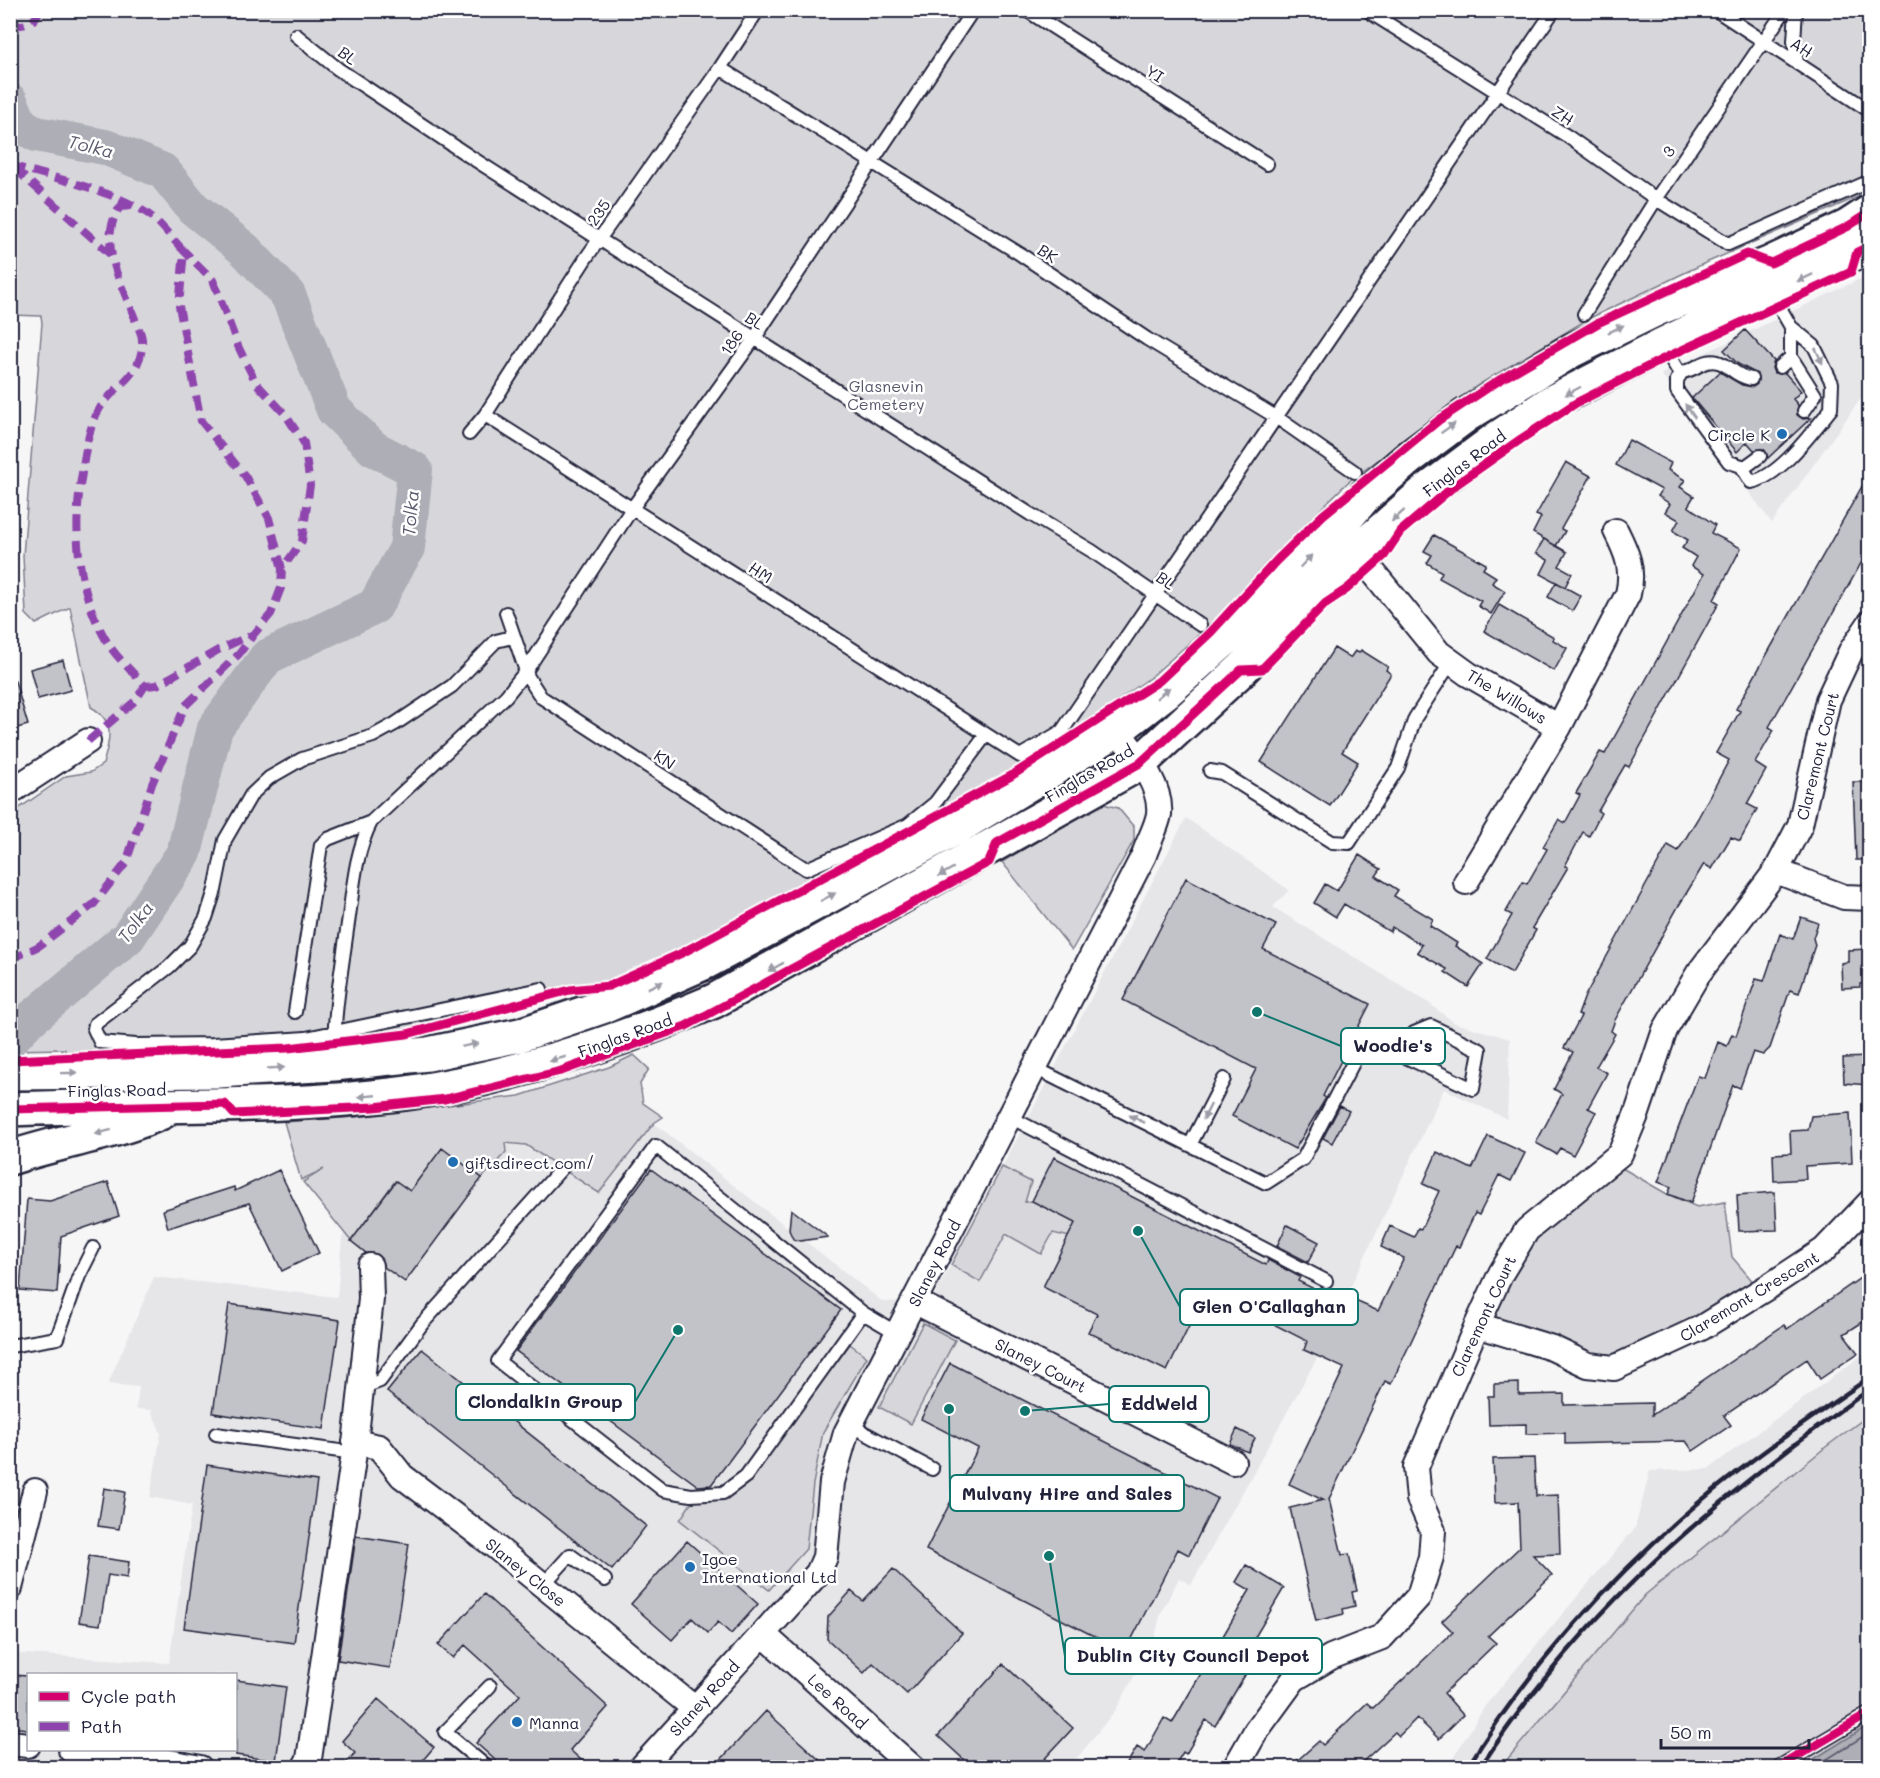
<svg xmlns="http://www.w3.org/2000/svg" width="1880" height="1778" font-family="Mali,sans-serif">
<rect width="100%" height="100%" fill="#f6f6f7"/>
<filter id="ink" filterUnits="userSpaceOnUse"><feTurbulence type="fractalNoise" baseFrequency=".0167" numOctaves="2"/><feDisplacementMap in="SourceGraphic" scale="12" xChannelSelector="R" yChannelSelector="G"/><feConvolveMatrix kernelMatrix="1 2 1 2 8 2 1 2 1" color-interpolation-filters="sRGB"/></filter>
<g filter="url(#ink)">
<path fill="#e6e6e9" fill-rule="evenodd" d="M1862 278 1869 290V387L1772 523 1661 374Z
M1186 818 1289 890 1273 907 1427 1002 1455 1023 1510 1039 1507 1119 1444 1089 1316 1360 1191 1585 1179 1578 1161 1613 1154 1640 1117 1708 1070 1767H11L10 1653 169 1663 192 1505 150 1497 161 1433 151 1410 136 1409 139 1387 108 1384 154 1277 337 1297 342 1237 396 1163 449 1134 526 1145 599 1192 654 1123 883 1302 932 1300ZM28 1674H236V1750H28Z
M1869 1350V1415L1827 1446 1645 1595 1500 1767 1447 1768 1485 1706 1635 1528 1650 1471 1708 1469Z"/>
<path fill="#d7d7db" stroke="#7c7c8b" stroke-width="1.5" d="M11 11H1869V192L1701 265 1588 319 1478 385 1347 483 1266 563 1213 622 1151 677 1067 736 1009 773 819 879 680 950 609 983 569 989 407 1034 288 1048 64 1057 65 1049 11 1050V814L66 776 91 772 103 764C110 740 116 721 91 707L70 607 36 624 26 614 23 556 42 323 41 316 11 315Z
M1100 803 1118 808 1134 827V840L1072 950 1002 862Z
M634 1055 649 1069 640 1084 643 1103 663 1117 654 1123 599 1193 526 1145 505 1143 506 1152 482 1178 441 1150 410 1191 395 1181 351 1241 303 1182 324 1169 301 1180 284 1122 355 1117 519 1096 609 1067Z
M1610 1161 1667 1194 1697 1207 1725 1202 1732 1257 1761 1291 1613 1368 1477 1325 1502 1273Z
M1002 1167 1031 1182 1025 1202 1032 1201 1130 1251 1053 1233 1041 1254 1006 1234 980 1282 951 1265Z
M923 1323 955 1340 911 1424 879 1407Z
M850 1344 867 1357 823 1432 813 1484 806 1549 769 1590 680 1520 693 1500H721L749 1480Z
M1869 1415V1725L1801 1767 1500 1768 1645 1595 1827 1446Z"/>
<path fill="#aeaeb7" stroke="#767685" stroke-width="1.5" d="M1869 1725V1764L1865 1767H1801Z"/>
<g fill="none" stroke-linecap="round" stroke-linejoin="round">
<path stroke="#5a5a6d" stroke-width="1.5" d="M1813 1768 1870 1732"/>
<path stroke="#aeaeb7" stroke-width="36" d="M10 101 20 124 36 134 105 147 163 171 193 208 244 249 288 295 334 410 373 448 415 470 407 548 375 606 267 657 215 728 184 853 128 937 26 1023 10 1040"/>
</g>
<path fill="#c2c2c9" stroke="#22223b" stroke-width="1.5" d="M1745 330 1774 361 1772 368 1774 373H1785L1801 391 1793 399 1798 405 1797 415 1803 419 1811 418 1768 458 1764 449 1754 450 1747 442 1737 452 1692 398 1720 372 1742 385 1753 387 1757 384V374L1738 364 1724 350Z
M1629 440 1671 463 1668 470 1685 480 1680 487 1694 496 1688 506 1715 525 1711 533 1741 548 1714 600 1719 603 1629 767 1625 765 1598 811 1601 813 1589 836 1583 832 1565 866 1568 867 1532 928 1536 930 1512 973 1487 959 1512 915 1506 912 1523 882 1527 884 1547 849 1543 847 1559 819 1565 823 1580 795 1576 793 1600 752 1605 754 1704 574 1691 566 1696 557 1682 548 1688 540 1673 531 1679 520 1665 512 1670 504 1658 496 1662 490 1616 465Z
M1566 462 1591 476 1561 529 1565 531 1556 546 1533 533 1541 517 1536 515Z
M1869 474V549L1769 727 1774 730 1755 763 1766 770 1747 804 1757 809 1740 841 1731 837 1712 869 1704 864 1678 907 1615 1020 1611 1031 1615 1034 1596 1067 1607 1073 1588 1108 1596 1112 1573 1155 1560 1148 1556 1154 1536 1143 1562 1094 1554 1089 1573 1052 1564 1048 1581 1016 1578 1015 1585 996 1668 845 1678 851 1698 818 1729 760 1716 753 1740 711 1736 709Z
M1434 535 1486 564 1483 569 1496 577 1492 583 1505 591 1491 614 1478 606 1481 601 1439 578 1442 572 1427 563 1432 555 1424 551Z
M1544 539 1567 552 1559 566 1572 573 1565 587 1541 574 1548 560 1536 553Z
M1556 582 1581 596 1572 611 1548 597Z
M1499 605 1554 637 1553 640 1567 648 1554 671 1484 631Z
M1334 648 1350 658 1355 651 1359 653 1361 650 1388 667 1386 670 1391 674 1342 752 1358 762 1330 806 1261 762Z
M63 660 71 690 38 699 30 669Z
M15 681 28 725 10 730V682Z
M1853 782H1869V860H1856Z
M1359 855 1381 869 1376 876 1398 890 1394 896 1433 919 1430 926 1457 943 1455 946 1483 964 1468 987 1445 972 1447 969 1417 952 1422 945 1392 927 1390 932 1344 904 1336 917 1314 903 1325 884 1337 891Z
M1186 878 1276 925 1263 949 1370 1004 1323 1096 1326 1098 1295 1149 1232 1116 1256 1069 1123 1000Z
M1801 917 1818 923 1813 938 1815 945 1799 993 1790 990 1770 1048 1763 1055 1753 1052 1740 1088 1733 1085 1691 1203 1668 1194 1671 1187 1658 1182 1698 1076 1705 1078 1718 1042 1727 1046 1732 1034 1736 1036 1756 979 1764 981 1780 934 1793 939Z
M1869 949V983L1860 984V987L1842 988 1841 963 1848 962V950Z
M1869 1057V1085L1844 1083 1843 1058Z
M1340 1106 1349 1111 1332 1143 1323 1138Z
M1850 1113 1852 1163 1805 1166 1806 1179 1774 1181 1773 1154 1791 1153 1790 1131 1808 1130 1811 1116Z
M1488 1136 1525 1153 1511 1181 1499 1175 1479 1215 1475 1213 1459 1247 1456 1246 1391 1384 1385 1381 1329 1499 1342 1555 1349 1554 1357 1591 1352 1592 1355 1606 1343 1609 1344 1614 1316 1621 1290 1508 1323 1500 1289 1484 1344 1368 1304 1350 1307 1341 1207 1290 1167 1371 1088 1332 1097 1314 1043 1287 1075 1223 1032 1201 1054 1157 1266 1265 1268 1260 1300 1277 1298 1281 1330 1297 1333 1291 1378 1311 1404 1258 1381 1247 1390 1226 1414 1237 1418 1228 1421 1229 1439 1191 1423 1184 1437 1152 1472 1169Z
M442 1148 482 1178 405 1282 384 1267 377 1254 366 1253 351 1241 396 1181 410 1191Z
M651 1169 841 1310 711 1485 698 1486 516 1351Z
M279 1170 319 1253 282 1271 249 1203 168 1228 163 1210 234 1187 235 1191Z
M108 1182 119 1216 61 1236 57 1293 20 1290 27 1199 50 1201Z
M1775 1192 1777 1230 1739 1231 1737 1195Z
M791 1209 828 1237 800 1241 793 1239 789 1230Z
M1287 1225 1319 1242 1308 1262 1277 1246Z
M1869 1272V1318L1844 1334 1858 1353 1820 1379 1807 1359 1724 1416 1731 1425 1693 1451 1686 1441 1565 1444V1433L1526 1434V1424L1489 1425 1488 1396H1494V1384L1519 1383V1395L1564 1394V1405L1652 1403V1415L1784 1325 1787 1329Z
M229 1304 340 1320 324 1429 213 1413Z
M422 1349 646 1526 612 1570 387 1392Z
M950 1363 1217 1498 1189 1555 1178 1549 1125 1652 926 1550 978 1448 921 1419Z
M1237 1429 1255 1438 1248 1452 1230 1444Z
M1534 1458 1536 1496 1558 1495 1560 1554 1533 1555 1552 1575 1488 1636 1496 1643 1444 1693 1463 1715 1439 1739 1417 1718 1399 1736 1395 1732 1357 1767H1290L1319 1741 1323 1745 1367 1703 1373 1708 1453 1632 1442 1621 1520 1547 1518 1502 1495 1503 1493 1459Z
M207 1465 317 1481 294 1643 184 1628Z
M104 1488 125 1492 119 1529 98 1526Z
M356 1536 409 1544 390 1668 338 1660Z
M687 1541 758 1604 731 1634 718 1622 708 1633 692 1618 672 1640 631 1604Z
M89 1556 129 1562 127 1578 108 1575 100 1625 79 1622Z
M1246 1565 1284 1588 1255 1637 1264 1643 1215 1726 1206 1720 1186 1754 1183 1752 1174 1767H1125L1137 1747 1145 1752 1164 1718 1172 1723 1182 1706 1250 1590 1236 1582Z
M893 1569 962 1633 907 1694 873 1663 864 1673 827 1639 828 1617 851 1591 863 1601Z
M484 1594 608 1707 570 1750 589 1767H503L476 1743 520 1695 465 1645 453 1658 438 1645Z
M1003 1664 1073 1728 1037 1767H972L938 1736Z
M10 1675 28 1676V1729L10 1727Z
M236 1680 286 1687 276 1761 236 1755Z
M378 1699 434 1747 417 1767H342L355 1753 342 1741Z
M766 1711 827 1767H714Z"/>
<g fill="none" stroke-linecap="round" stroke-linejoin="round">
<g stroke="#22223b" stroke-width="16">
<path id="service" d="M1026 10 1267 164
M1716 10 1870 111
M1796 10 1794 41 1797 63
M1371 13 1567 136 1656 199 1728 244 1870 181
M296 35 338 69 469 156 1030 514 1092 551 1200 625
M720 68 1020 254 1147 339 1276 417 1355 472
M1584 314 1656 199 1785 10
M1663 346 1677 369 1682 372C1695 371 1704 358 1718 362 1730 365 1734 376 1751 379
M1791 357 1815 395 1804 411
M1780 367 1791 357V327
M1682 372 1677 380V391L1729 462 1745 467 1760 456
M485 415 1020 756 1062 731 1554 10
M469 434 485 415 586 258 720 68 758 10
M1742 467 1751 482C1780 477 1812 432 1831 409L1832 383 1814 346 1791 327 1772 294
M506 613 528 677 541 697 806 869 908 825 935 803 986 735
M512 637 496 641 452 686 395 724 373 736 302 759 269 778 251 795 225 840 215 890 206 918 190 946 169 967 95 1024 94 1029 100 1042 136 1045 213 1044 306 1038 541 989
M1210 771 1222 773 1332 842 1349 843 1398 768 1415 718 1451 662
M295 1012 321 845 328 839 371 822
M334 1062C333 1017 341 974 347 930 353 893 354 855 371 822L506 696 526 671 633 507 754 339 973 10
M1033 1067 1266 1183 1303 1159 1366 1038 1473 1089 1480 1050 1431 1026 1414 1033 1401 1056
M1008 1116 1326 1281
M1190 1145 1224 1079
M863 1313 746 1476 723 1493 691 1495 663 1490 498 1361 656 1146 863 1313 897 1333
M10 1346 57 1338 79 1276 93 1248
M361 1388 380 1381 422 1324 562 1168
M850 1425 932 1469
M216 1434 354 1453
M543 1585 570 1555 605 1580
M488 1768 445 1732 490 1686
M1777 1768 1870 1713"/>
</g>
<g stroke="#22223b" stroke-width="28">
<path id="minor" d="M1347 540 1439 653 1468 674 1559 727 1466 882
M1559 727 1628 594C1634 569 1627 553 1616 531
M10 792 88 741
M1776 871 1844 897 1870 898
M914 1301 1233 1462
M1477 1325 1552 1348 1588 1365 1614 1368 1701 1328 1771 1285 1824 1250 1870 1202
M355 1442 379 1447 402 1476 492 1544 694 1708
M10 1588 35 1491
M763 1634 913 1768
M10 1743 28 1745
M71 1750 149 1758 200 1768
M304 1768 309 1759 354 1453 371 1299 370 1266
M641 1768 818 1573 825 1557 832 1482 846 1433 1144 855C1148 842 1157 827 1159 814 1162 784 1134 753 1117 730
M1235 1768 1256 1731 1294 1679 1331 1657 1382 1637 1419 1596 1431 1557 1433 1531 1419 1499 1416 1467 1477 1325 1501 1273 1527 1230 1620 1154 1637 1113 1665 1030 1698 974 1776 871 1800 825 1828 700 1851 651 1870 623"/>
</g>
<g stroke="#22223b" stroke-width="38">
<path id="secondary" d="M10 1073 218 1071 334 1064 428 1054 520 1035 608 1005 706 962 958 827 1117 730 1167 691 1257 611 1336 530 1365 496 1409 458 1465 416 1571 351 1657 309 1771 263 1847 227 1870 212
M10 1109C142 1103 275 1110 406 1093 512 1078 615 1043 714 1001L1140 763 1241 670 1358 551 1421 495 1496 439 1550 403 1662 345 1870 246
M10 1158C60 1141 114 1134 162 1112"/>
</g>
<use href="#service" stroke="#fff" stroke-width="12"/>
<use href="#minor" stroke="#fff" stroke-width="24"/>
<use href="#secondary" stroke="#fff" stroke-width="33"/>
<path stroke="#22223b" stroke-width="4.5" d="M1467 1768C1527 1670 1610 1578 1697 1504 1752 1458 1811 1418 1870 1377
M1480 1768C1584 1607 1716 1499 1870 1389"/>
<path stroke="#8e44ad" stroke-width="8" stroke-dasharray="15 8" stroke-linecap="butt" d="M10 25C22 26 32 25 38 14L36 10
M10 165C47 176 123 193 152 217 163 226 173 240 184 251L179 306 201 421 245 476 269 518 282 569 302 541 310 485 304 443 285 414 256 383 238 346 213 280 184 251
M14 168 110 254
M145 686 157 685 220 649 254 634 271 614 281 588 282 569
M88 741 135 701 145 686C134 673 119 660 109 645 77 594 72 531 82 473 85 453 89 425 100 408 116 384 144 374 142 340 142 333 137 326 135 319 122 284 96 242 120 207L133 206
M10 960 39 946 94 904 126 863 152 784 185 706 239 654 254 634"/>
<g stroke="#fff" stroke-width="13">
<path id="cycleway" d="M10 1060 288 1048 407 1034 570 990 609 986 682 953 1011 776 1159 681 1211 632 1277 560 1323 515 1439 420 1498 381 1598 323 1747 254 1771 263 1847 227 1870 212
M10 1109 225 1104 234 1114 374 1107 445 1099 561 1071 686 1026 989 862 997 843 1140 763 1241 670 1262 669 1326 603 1347 589 1384 556 1400 532 1454 486 1521 439 1576 403 1669 356 1851 272 1857 252 1870 246
M1777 1768 1870 1713"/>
</g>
<use href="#cycleway" stroke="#d6006c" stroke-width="9"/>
</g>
<defs><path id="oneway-solid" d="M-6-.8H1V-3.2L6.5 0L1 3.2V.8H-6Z" transform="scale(1.5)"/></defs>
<g fill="#9c9ca7">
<use href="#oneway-solid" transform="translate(1805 278) rotate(155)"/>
<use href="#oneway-solid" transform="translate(1616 329) rotate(-26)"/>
<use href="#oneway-solid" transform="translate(1819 356) rotate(65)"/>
<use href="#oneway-solid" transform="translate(1573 391) rotate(152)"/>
<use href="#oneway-solid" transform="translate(1690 411) rotate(-126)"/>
<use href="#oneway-solid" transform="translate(1448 428) rotate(-35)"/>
<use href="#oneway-solid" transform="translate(1398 516) rotate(138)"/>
<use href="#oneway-solid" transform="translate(1306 561) rotate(-46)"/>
<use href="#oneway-solid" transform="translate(1163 693) rotate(-40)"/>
<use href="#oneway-solid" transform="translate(946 872) rotate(150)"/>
<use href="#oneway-solid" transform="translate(828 897) rotate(-28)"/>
<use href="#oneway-solid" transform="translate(776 967) rotate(151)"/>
<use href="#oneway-solid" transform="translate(655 985) rotate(-24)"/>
<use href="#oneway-solid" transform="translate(470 1045) rotate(-12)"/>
<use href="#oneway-solid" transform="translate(558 1059) rotate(164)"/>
<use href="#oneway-solid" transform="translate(276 1068) rotate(-3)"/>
<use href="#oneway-solid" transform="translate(69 1073) rotate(-1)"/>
<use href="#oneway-solid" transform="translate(367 1096) rotate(175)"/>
<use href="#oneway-solid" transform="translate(1207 1112) rotate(117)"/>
<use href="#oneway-solid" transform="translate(1137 1119) rotate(-154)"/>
<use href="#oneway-solid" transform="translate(103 1132) rotate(166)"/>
</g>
</g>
<g fill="#1f6fb2" stroke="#fff" stroke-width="2">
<circle cx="1782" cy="434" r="6"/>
<circle cx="453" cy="1162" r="6"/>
<circle cx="690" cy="1567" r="6"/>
<circle cx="517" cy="1722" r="6"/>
</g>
<g text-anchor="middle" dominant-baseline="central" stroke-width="5" stroke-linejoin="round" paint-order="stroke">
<g font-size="16" fill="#22223b" stroke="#fff">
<text transform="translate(1802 47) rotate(33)">AH</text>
<text transform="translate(348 55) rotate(36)">BL</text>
<text transform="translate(1155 73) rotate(32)">YI</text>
<text transform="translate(1563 115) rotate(33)">ZH</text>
<text transform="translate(1668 151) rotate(-56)">3</text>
<text transform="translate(598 212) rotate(-56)">235</text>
<text transform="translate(1048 253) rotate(33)">BK</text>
<text transform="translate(755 320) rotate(32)">BL</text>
<text transform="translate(731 342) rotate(-55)">186</text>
<text transform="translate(1464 463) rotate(-37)">Finglas Road</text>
<text transform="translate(761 572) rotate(33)">HM</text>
<text transform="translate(1166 580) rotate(35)">BL</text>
<text transform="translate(1507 696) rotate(31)">The Willows</text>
<text transform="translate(1817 756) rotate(-76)">Claremont Court</text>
<text transform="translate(665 759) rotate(34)">KN</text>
<text transform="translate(1089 773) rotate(-30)">Finglas Road</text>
<text transform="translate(625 1035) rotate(-20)">Finglas Road</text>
<text transform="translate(117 1090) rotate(-1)">Finglas Road</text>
<text transform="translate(934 1263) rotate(-63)">Slaney Road</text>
<text transform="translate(1749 1296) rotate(-31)">Claremont Crescent</text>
<text transform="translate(1483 1316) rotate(-65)">Claremont Court</text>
<text transform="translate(1041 1365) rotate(27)">Slaney Court</text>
<text transform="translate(526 1572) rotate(39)">Slaney Close</text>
<text transform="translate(704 1698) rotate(-48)">Slaney Road</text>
<text transform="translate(838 1701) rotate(42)">Lee Road</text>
</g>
<g font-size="16" fill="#58586b" stroke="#fff">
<text x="886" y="385">Glasnevin<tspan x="886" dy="18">Cemetery</tspan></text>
</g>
<g font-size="16" fill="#22223b" stroke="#fff" text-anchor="start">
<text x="1770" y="434" text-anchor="end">Circle K</text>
<text x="465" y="1162">giftsdirect.com/</text>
<text x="702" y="1558">Igoe<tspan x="702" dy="18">International Ltd</tspan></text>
<text x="529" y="1722">Manna</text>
</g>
<g font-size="18" font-style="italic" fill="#5a5a6d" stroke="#fff">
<text transform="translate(91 146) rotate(14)">Tolka</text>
<text transform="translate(410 513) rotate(-85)">Tolka</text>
<text transform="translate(135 922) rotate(-53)">Tolka</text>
</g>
</g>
<path fill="none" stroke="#0f766e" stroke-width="2" d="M1257 1012L1341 1046M1138 1231L1180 1307M678 1330L635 1402M1025 1411L1109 1404M949 1409L950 1493M1049 1556L1065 1656"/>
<g fill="#0f766e" stroke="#fff" stroke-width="2">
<circle cx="1257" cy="1012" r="6"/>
<circle cx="1138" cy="1231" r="6"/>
<circle cx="678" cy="1330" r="6"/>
<circle cx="1025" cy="1411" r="6"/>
<circle cx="949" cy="1409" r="6"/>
<circle cx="1049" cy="1556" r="6"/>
</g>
<g fill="#fff" stroke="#0f766e" stroke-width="2">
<rect x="1341" y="1028" width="104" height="36" rx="6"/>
<rect x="1180" y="1289" width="178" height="36" rx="6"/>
<rect x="456" y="1384" width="179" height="36" rx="6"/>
<rect x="1109" y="1386" width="100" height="36" rx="6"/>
<rect x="950" y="1475" width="234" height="36" rx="6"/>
<rect x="1065" y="1638" width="257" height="36" rx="6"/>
</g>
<g font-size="18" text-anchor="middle" font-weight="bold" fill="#22223b">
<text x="1393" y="1052">Woodie's</text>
<text x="1269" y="1313">Glen O'Callaghan</text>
<text x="545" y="1408">Clondalkin Group</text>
<text x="1159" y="1410">EddWeld</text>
<text x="1067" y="1500">Mulvany Hire and Sales</text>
<text x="1193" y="1662">Dublin City Council Depot</text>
</g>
<rect width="1880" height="1778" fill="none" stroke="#fff" stroke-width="36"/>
<rect x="18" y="18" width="1844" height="1742" fill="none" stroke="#22223b" stroke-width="2" filter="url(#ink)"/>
<rect x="27" y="1673" width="210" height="78" fill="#ffffff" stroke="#a7a7b1" stroke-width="1.5"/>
<rect x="39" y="1692" width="30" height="9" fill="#d6006c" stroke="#a7a7b1" stroke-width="1.5"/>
<text x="81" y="1703" font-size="18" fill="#22223b">Cycle path</text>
<rect x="39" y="1722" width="30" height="9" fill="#8e44ad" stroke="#a7a7b1" stroke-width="1.5"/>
<text x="81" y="1733" font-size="18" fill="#22223b">Path</text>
<path d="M1661 1739v9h148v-9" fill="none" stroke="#22223b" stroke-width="3"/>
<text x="1670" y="1739" font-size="18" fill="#22223b" stroke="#ffffff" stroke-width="4.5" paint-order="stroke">50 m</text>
</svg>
